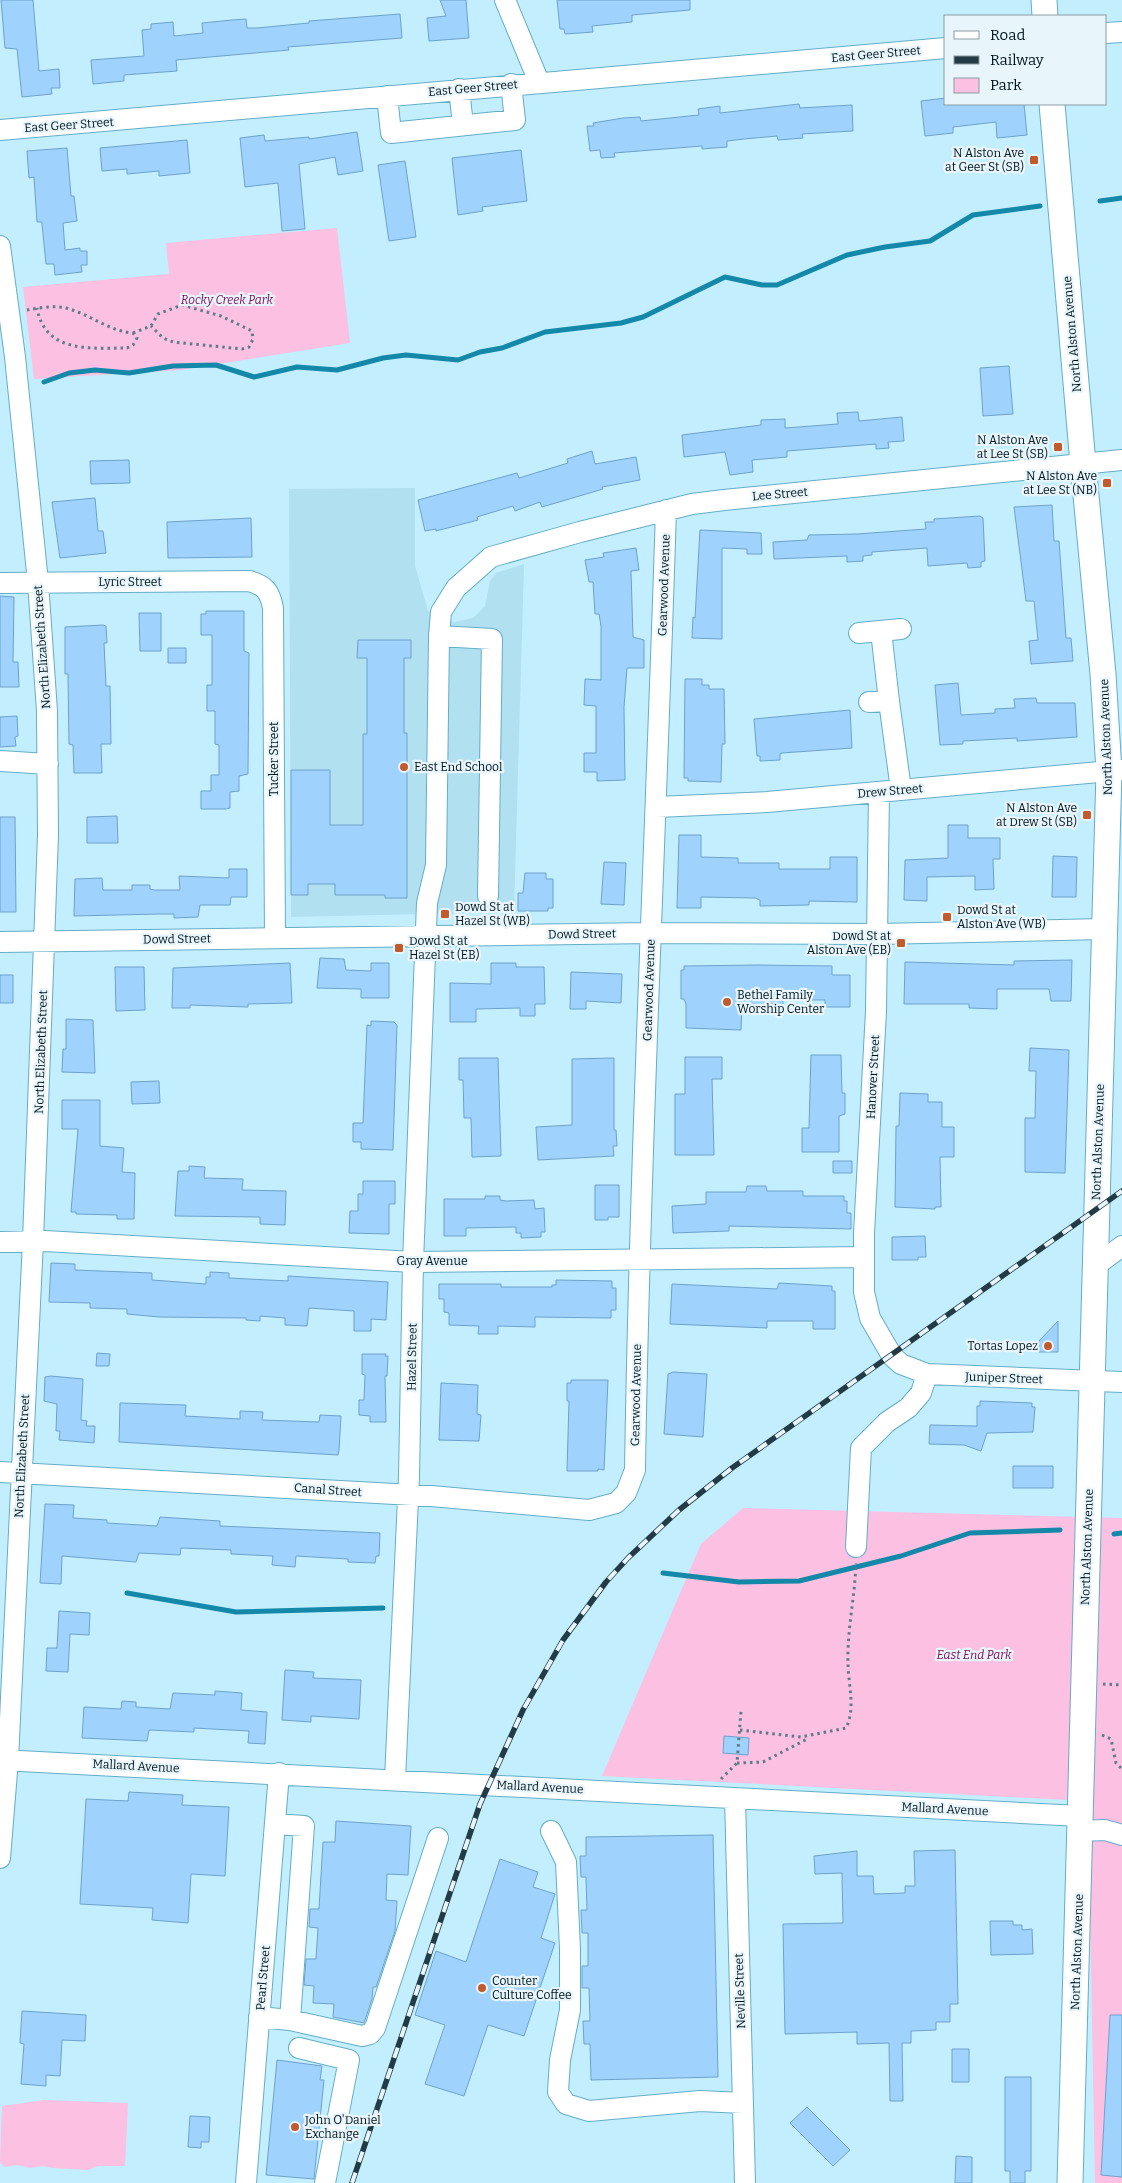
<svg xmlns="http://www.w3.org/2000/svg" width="1122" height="2183" font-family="Bitter,serif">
<rect width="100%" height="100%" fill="#c3eefe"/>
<path fill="#b1e0f1" d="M415 488V566L428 611 454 622 473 618 485 606 490 581 496 573 524 564 514 912 291 917 289 489Z"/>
<path fill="#fbc0e2" d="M337 228 350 343 181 370 34 379 23 287 169 274 166 243Z
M743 1508 1122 1518V2183H1095L1088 1801 602 1776 701 1544Z
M44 2100 128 2103 125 2166H98L88 2170 53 2168 43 2166 30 2168 17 2165 4 2167 0 2162 2 2106Z"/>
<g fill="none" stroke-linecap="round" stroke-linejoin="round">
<path stroke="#1388a9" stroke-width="5" d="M1100 201 1122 198
M44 382 69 373 95 370 129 373 173 366 216 365 254 377 297 367 337 370 383 358 406 355 458 360 480 352 502 348 545 332 621 323 643 317 725 277 762 285H777L847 255 885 247 930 241 973 215 1040 206
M1114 1534 1122 1533
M663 1573 739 1582 799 1581 901 1556 970 1533 1060 1530
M127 1593 236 1612 383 1608"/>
</g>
<path fill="#9fd3fd" stroke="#6ea2cb" d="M1 0H33L39 71 59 69 60 88H51L52 94 22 97 17 49 5 48Z
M440 0H466L469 38 429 41 427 18 446 16Z
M557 0H690V10L632 15V22L592 26 593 32 565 34 564 29H560Z
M400 14 402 38 288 47 289 50 176 60 177 71 124 75V81L93 84 91 60 144 56 142 30 151 29V24L173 22 174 36 203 33 202 23 232 20 246 19 247 28H257L309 23V21Z
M946 98V104H1024L1027 135 997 138 996 122 953 127V133L925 136 921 101Z
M799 104 800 108 852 105 853 131 802 134 803 138 778 140 777 136 744 139 727 141V147L702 149V146L614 153 615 157 601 158 600 150 590 151 587 126H594L593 123 623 118 640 117 641 121 699 115 698 109 720 106V113Z
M357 132 363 171 338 175 335 157 299 164 305 229 282 231 278 183 245 187 240 138 264 135 265 141 309 137V139Z
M187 140 190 173 159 176V171L127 174V169L102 171 100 148Z
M67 148 71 196H74L77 221 63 223 65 250 80 248V251H87V265H81L82 272 55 275 54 264H46L42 224V222H37L34 177 29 178 27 151Z
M521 150 527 201 482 207 483 211 458 215 452 158Z
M405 161 416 237 389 241 378 165Z
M1009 366 1013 414 983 416 980 368Z
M858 412 859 421 902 417 904 441 888 442 889 448 876 449V444L787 451V457L752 460 753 472 730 475 725 452 684 457 682 435 761 425V420L785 419V428L838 424 837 413Z
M592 451 595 464 636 457 640 480 602 487 603 489 542 507 540 502 515 511 513 506 477 517 478 520 436 531V529L425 531 418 500 517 473 519 478 568 463 567 459Z
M129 460 130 483 91 484 90 461Z
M95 498 98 531H103L106 553 60 558 52 502Z
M1052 505 1054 541H1059L1066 638H1071L1073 661 1031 664 1029 641 1038 640 1034 601H1026L1014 507Z
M980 516 983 518 985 561 981 562V567L968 568 967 563 928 566 927 548 872 552V555L863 556V561L847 562V556L774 559 773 542 807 540 809 535 857 534 926 529 925 522H934V519Z
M251 518 252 557 168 558 167 522Z
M700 530 761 533 762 554H747V549L722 548V639L692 638 693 617 695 618Z
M636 548 639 570 631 571 633 637 644 640V668H627L624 707 625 780 597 781V772H584V753H596V706L584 705 585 679 601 680V626L599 614H595L593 582H589L585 560 604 557 603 553Z
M0 596 14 597 13 662H18L19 687H0Z
M206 611H244V651L249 653 248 774 239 776V791L230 792V808L226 809H201V791H211V775H219V745L215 744V711H207V685H212V635H201V614H206Z
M139 613H161V651H140Z
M103 625 106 626 107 643H104L106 686H110L111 744H101L102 773H74L73 745 69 744 68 674H65V627Z
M358 640H411V658H404V733H407V898H385V895H335V884H308V895H291V770H330V825H363V734H367V658H357Z
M168 648H186V663H168Z
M685 679H702V685H709V689H724L725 744H722L721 782 688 781V778H684Z
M958 683 961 715 995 713V709L1015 708 1014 699 1036 698 1037 703H1075L1077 737 1017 741V738L963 741V744L940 745 935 685Z
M850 710 852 748 782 753 780 754V760L760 761V756H757L754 719Z
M17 716 18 736 15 737 16 746 0 747V717Z
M117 816 118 843H87V817Z
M0 817H15L16 912H0Z
M948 825H968V838H1000V859H993L994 889 975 890V876L927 877V901L904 900 905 860 948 858Z
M679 835H701V857L738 858V863H779V869H830V857H857V902L809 901V905L760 906V900L755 898 701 897V908H677Z
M1053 856 1077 857 1076 897H1052Z
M604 862 626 863 624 905 601 904Z
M229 869H247V897H231L230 905H200L198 917 174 918V914H159L74 916 75 879 102 878 103 890H132V885H150V889L154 890H180L179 876 229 878Z
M525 873H546V879H553V908H548V911H518V893H523Z
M320 958 344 959 346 970 371 971V963H389V998H361V989L317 988Z
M1072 960 1071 1001H1051L1049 989H997V1009L969 1008V1004H904L905 962 1014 965V961Z
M290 963 292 1003 248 1004V1007L190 1005V1008H172L173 968Z
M491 963H516V967H544L545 1004H535V1016H520V1008L476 1009V1022H450V983L491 984Z
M758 965 832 966V975H850V1007H825V1000H783V1005H742L741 1030 686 1028V1004L684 999H681V970H684V966Z
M115 967H144L145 1010 116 1011Z
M571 972 622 974 621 1003 586 1001V1009H570Z
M0 975H13V1003H0Z
M66 1019 93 1020 95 1073 62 1072 63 1049H66Z
M371 1021 394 1022 397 1025 393 1150 361 1149V1142H353V1123H363L367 1025 371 1026Z
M1030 1048 1069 1050 1065 1173 1025 1172V1118H1035L1036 1071H1029Z
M811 1055H841L842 1093H845V1114L839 1116V1152H802V1128H809Z
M685 1057H722V1079H712L714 1155H675V1094H685Z
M459 1058H498L501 1156 472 1157 471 1118H464L463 1080H459Z
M614 1058V1130H616L617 1146H613L614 1156 538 1160 536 1127 572 1125V1059Z
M159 1081 160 1103 132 1104 131 1082Z
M900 1093 928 1094V1102H942V1127H954V1157H940L941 1207H935V1209L895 1207 896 1126H899Z
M62 1100H100V1146L124 1148 122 1172 135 1173 134 1219H117V1215L76 1214V1212H71L78 1129H62Z
M833 1161H852V1173H833Z
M189 1166 205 1167 204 1178 243 1179 242 1190 286 1191 285 1225 260 1224V1217L175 1216 178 1171H189Z
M363 1181H395V1204H389V1234L349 1233 350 1211H358V1194H363Z
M595 1185H619V1217H608V1220H595Z
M747 1186H766L767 1191H803V1196H844V1201H847V1213H851V1229L729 1226V1231L673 1233 672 1206 706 1204V1192H746Z
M485 1196H500V1200L506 1201 534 1200 535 1209 544 1208 545 1232H541V1237L521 1238V1233H516V1227L466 1228V1236H444V1199H485Z
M925 1236 926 1257H918V1260H892V1237Z
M51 1263 75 1264V1270L152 1273V1280L206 1284V1277H210V1272L229 1273V1278L288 1281V1276L388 1282 386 1320 371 1319V1331H354V1311L309 1308 307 1326 285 1325V1318L260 1316V1321L246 1320V1318L159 1317 127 1314V1309L90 1308V1303L49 1302Z
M556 1280 612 1281V1288H616V1310H611V1318L535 1317V1327L498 1326V1334H478L479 1326 449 1325V1313L444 1312V1299H439V1284H501V1287H552V1285H556Z
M779 1283 832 1286V1291H835V1329H813V1321H767V1328L670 1324 672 1284 777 1289Z
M1058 1321V1352H1039V1341Z
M97 1353 110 1354 109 1366H96Z
M362 1354H386L385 1356H388L387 1376H385L386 1422H370V1416L359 1415V1400H364L365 1375 362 1374Z
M673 1372 707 1374 703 1437 664 1434 668 1374Z
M51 1376 83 1379 81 1420 87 1421 86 1426H95L94 1443 59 1440 60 1431H56L57 1404 44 1401 45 1377Z
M571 1380H608L604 1470 598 1469V1471H567L569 1401H567V1383H571Z
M441 1383 478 1385 477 1414 481 1415 479 1441 439 1440Z
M980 1401 1032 1403V1407H1035L1033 1432 987 1433 981 1451 964 1445 929 1444 930 1425 977 1426V1406H980Z
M120 1403 186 1405 185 1416 240 1419V1411L263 1412 262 1420 319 1422 320 1415 341 1416 339 1450 338 1455 119 1442Z
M1013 1466H1053V1488H1013Z
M45 1504 74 1505 73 1518 107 1520V1523L157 1526 160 1517 220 1521V1526L380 1533 379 1556H376L375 1563 348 1562V1559L296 1556 295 1567 272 1565 273 1556 231 1554V1550L181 1548 180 1555 139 1553 136 1562 62 1556 61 1584 40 1583Z
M59 1611 90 1613 89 1635 70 1634 68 1672 46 1671 47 1648H57Z
M285 1670 314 1672 313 1678 361 1680 359 1719 311 1716V1722L282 1720Z
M215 1691 242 1693 241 1710 267 1712 265 1744 248 1743 249 1731 194 1728V1732L149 1730 147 1741 82 1738 84 1707 121 1709 122 1701 136 1702V1707L170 1709 173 1693 215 1695Z
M724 1736 749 1738 748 1755 723 1753Z
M129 1792 183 1795 182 1805 229 1807 225 1876 191 1874 188 1923 152 1920 153 1908 80 1904 86 1799 128 1801Z
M336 1821 411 1826 408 1875 387 1874 386 1900 397 1901 395 1931 376 1987H373L372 1999 364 2023 333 2017 334 2004 313 2003 314 1986 304 1985 306 1959H316L318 1928 309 1927 310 1909H319L323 1842H335Z
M713 1835 718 2077 591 2080 590 2044H584L583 2021H590L589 1988H582V1966H588V1933H582L581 1910H587L586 1877H581L580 1856H586V1837Z
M955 1850 958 2004H950V2022H936V2030L911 2031V2043H902L903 2101H890L889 2043 857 2044V2032L785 2034 783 1924 843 1923 842 1873 815 1874 814 1856 857 1851V1876H873L874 1894 905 1893V1886H915L914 1851Z
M500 1859 538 1872 533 1887 555 1894 541 1938 555 1943 524 2036 488 2025 464 2096 425 2084 445 2025 415 2015 436 1951 466 1962Z
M990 1921H1013V1925H1022V1930L1032 1929 1033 1954 991 1955Z
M22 2011 86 2015 85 2041 62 2040 60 2076 46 2075V2086L21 2084 24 2044 20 2043Z
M1110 2015H1122V2177L1101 2175Z
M952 2049H969V2082H952Z
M277 2060 322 2066 320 2080H324L314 2179 266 2175Z
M1005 2077H1031V2171H1025V2183H1010V2171H1005Z
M807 2107 850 2150 833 2166 790 2123Z
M190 2116 210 2117 209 2142H201V2148L188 2147Z
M956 2156 972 2157V2183H955Z"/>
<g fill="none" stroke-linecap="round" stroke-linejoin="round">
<g stroke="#64adc7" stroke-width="22">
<path id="minor" d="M505 0 539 82
M1106 33 1122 32
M459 89 463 125
M387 96 391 133 515 120 511 84
M0 130 946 48
M0 246 15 357 38 582 47 711 48 835 33 1241 8 1760 0 1858
M0 583 249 581C265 585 270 592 273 608L275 938
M859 633 901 629
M439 636 492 639 488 896
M889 701 901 790
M869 702 889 701 881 631
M0 761 48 764
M879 792 876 1011 864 1233V1292L870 1318 892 1356 901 1364 927 1374 1122 1382
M657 807 767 802 1122 770
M0 942 651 933 878 934 1104 929
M0 1242 45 1241 413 1262 864 1257
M1095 1266 1122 1246
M0 1472 431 1496 589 1510 616 1503 626 1493 635 1470C640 1150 656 830 666 510
M856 1547 861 1448 887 1422 908 1408 921 1393 927 1374
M0 1760 1080 1816
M395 1779 409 1477 413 1262 427 903 436 865 439 636 441 612 456 588 491 557 580 532 692 504 724 500 1122 460
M735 1798 745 2183
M551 1831 566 1862 570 1949V2010L560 2060 558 2092 566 2104 589 2111 700 2101 743 2103
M1080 1831 1105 1830 1122 1835
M259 2017 290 2020 304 1826 275 1824
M290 2020 362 2036 370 2034 375 2028 438 1838
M299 2048 349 2060 325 2183
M246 2183 279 1773"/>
</g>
<g stroke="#64adc7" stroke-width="27">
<path id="major" d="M1044 0 1045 16
M1052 104 1083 464 1103 674 1109 771 1070 2183"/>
</g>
<path stroke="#5c7b87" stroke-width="3" stroke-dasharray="2.5 4" stroke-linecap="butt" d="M27 310C39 308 54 305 66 308 90 314 108 331 133 333L137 338 133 345 127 348C92 348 45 354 37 308
M133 333 151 326 158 314 182 305 221 316 252 331 253 339 249 347 242 349 173 342 163 338 151 326
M1103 1684 1122 1685
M740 1730 801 1737 846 1728C856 1708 848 1684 848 1663 847 1630 855 1596 856 1563
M1102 1735 1111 1739 1116 1763 1122 1769
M737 1763 763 1762 809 1738
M721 1779 737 1763 741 1711"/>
<use href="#minor" stroke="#fff" stroke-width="20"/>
<use href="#major" stroke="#fff" stroke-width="25"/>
<g stroke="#233b44" stroke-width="5.5">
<path id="rail" d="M352 2183 480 1804 523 1710 563 1640 606 1582 628 1558 679 1510 732 1468 1122 1191"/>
</g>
<use href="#rail" stroke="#e8f6fb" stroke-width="4" stroke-dasharray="11" stroke-linecap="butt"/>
</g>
<g fill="#c15b2c" stroke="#e8f6fb" stroke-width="2">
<rect x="1029" y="155" width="10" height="10" rx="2.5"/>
<rect x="1053" y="442" width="10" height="10" rx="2.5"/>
<rect x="1102" y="478" width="10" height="10" rx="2.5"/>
<circle cx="404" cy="767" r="5"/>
<rect x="1082" y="810" width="10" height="10" rx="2.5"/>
<rect x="440" y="909" width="10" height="10" rx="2.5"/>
<rect x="942" y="912" width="10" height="10" rx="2.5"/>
<rect x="896" y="938" width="10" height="10" rx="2.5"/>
<rect x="394" y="943" width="10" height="10" rx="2.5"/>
<circle cx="727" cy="1002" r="5"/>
<circle cx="1048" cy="1346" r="5"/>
<circle cx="482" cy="1988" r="5"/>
<circle cx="295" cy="2127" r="5"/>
</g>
<g text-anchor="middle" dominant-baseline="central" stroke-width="4.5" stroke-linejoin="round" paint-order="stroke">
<g font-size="12" fill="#01151d" stroke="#e8f6fb">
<text transform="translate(876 54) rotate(-5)">East Geer Street</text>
<text transform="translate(473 88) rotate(-5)">East Geer Street</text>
<text transform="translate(69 125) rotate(-4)">East Geer Street</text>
<text transform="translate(1072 334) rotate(-95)">North Alston Avenue</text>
<text transform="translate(780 494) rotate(-5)">Lee Street</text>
<text x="130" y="582">Lyric Street</text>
<text transform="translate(664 585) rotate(-88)">Gearwood Avenue</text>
<text transform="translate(42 647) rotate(-94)">North Elizabeth Street</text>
<text transform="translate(1106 737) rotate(-92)">North Alston Avenue</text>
<text transform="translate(274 759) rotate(-90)">Tucker Street</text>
<text transform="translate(890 791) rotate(-5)">Drew Street</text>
<text transform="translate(582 934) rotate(-1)">Dowd Street</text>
<text transform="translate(177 939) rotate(-1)">Dowd Street</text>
<text transform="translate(649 990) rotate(-88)">Gearwood Avenue</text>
<text transform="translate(41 1052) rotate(-88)">North Elizabeth Street</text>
<text transform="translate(873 1077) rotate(-87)">Hanover Street</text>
<text transform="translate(1098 1142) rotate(-88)">North Alston Avenue</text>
<text x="432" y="1261">Gray Avenue</text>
<text transform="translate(412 1357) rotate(-89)">Hazel Street</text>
<text transform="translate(1004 1378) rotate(2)">Juniper Street</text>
<text transform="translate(636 1395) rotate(-89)">Gearwood Avenue</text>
<text transform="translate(22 1456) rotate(-87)">North Elizabeth Street</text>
<text transform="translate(328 1490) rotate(4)">Canal Street</text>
<text transform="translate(1087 1547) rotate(-88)">North Alston Avenue</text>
<text transform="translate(136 1766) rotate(3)">Mallard Avenue</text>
<text transform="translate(540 1787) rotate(3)">Mallard Avenue</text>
<text transform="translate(945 1809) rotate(3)">Mallard Avenue</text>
<text transform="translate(1077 1952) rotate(-88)">North Alston Avenue</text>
<text transform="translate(263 1978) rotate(-85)">Pearl Street</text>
<text transform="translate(740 1991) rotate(-92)">Neville Street</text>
</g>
<g font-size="12" fill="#01151d" stroke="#e8f6fb" text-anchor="start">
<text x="1024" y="153" text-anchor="end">N Alston Ave<tspan x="1024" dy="14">at Geer St (SB)</tspan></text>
<text x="1048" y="440" text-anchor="end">N Alston Ave<tspan x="1048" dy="14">at Lee St (SB)</tspan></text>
<text x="1097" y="476" text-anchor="end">N Alston Ave<tspan x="1097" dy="14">at Lee St (NB)</tspan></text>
<text x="414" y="767">East End School</text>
<text x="1077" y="808" text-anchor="end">N Alston Ave<tspan x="1077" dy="14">at Drew St (SB)</tspan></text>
<text x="455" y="907">Dowd St at<tspan x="455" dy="14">Hazel St (WB)</tspan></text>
<text x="957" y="910">Dowd St at<tspan x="957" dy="14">Alston Ave (WB)</tspan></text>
<text x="891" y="936" text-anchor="end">Dowd St at<tspan x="891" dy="14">Alston Ave (EB)</tspan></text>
<text x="409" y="941">Dowd St at<tspan x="409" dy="14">Hazel St (EB)</tspan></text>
<text x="737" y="995">Bethel Family<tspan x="737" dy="14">Worship Center</tspan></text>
<text x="1038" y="1346" text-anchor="end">Tortas Lopez</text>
<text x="492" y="1981">Counter<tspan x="492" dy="14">Culture Coffee</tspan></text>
<text x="305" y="2120">John O'Daniel<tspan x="305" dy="14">Exchange</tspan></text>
</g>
<g font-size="12" font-style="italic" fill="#801161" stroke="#e8f6fb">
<text x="227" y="300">Rocky Creek Park</text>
<text x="974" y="1655">East End Park</text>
</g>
</g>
<rect x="944" y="15" width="162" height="90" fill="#e8f6fb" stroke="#8c9ca2"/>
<rect x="954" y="31" width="25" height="8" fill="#ffffff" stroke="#8c9ca2"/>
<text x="990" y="40" font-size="15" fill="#01151d">Road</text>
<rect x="954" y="56" width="25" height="8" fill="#233b44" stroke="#8c9ca2"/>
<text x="990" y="65" font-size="15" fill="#01151d">Railway</text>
<rect x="954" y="78" width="25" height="15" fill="#fbc0e2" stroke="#8c9ca2"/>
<text x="990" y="90" font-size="15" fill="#01151d">Park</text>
</svg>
